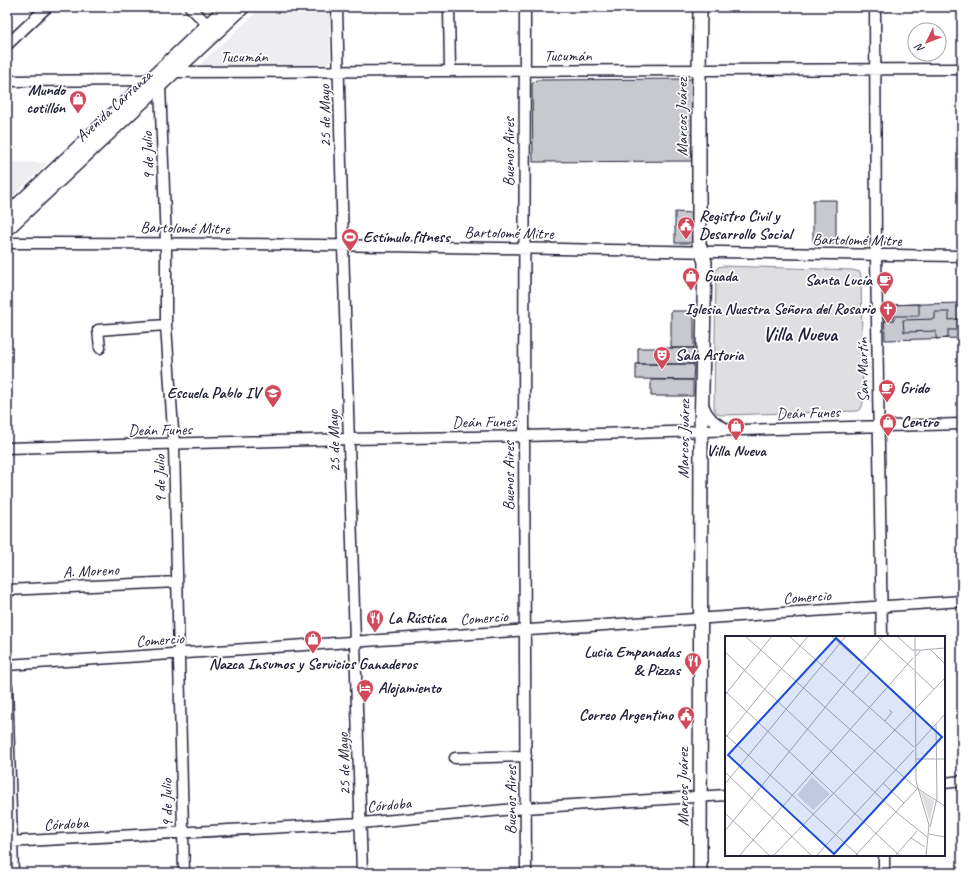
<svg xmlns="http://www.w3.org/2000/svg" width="969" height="880" font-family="Caveat,sans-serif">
<rect width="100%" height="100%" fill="#fff"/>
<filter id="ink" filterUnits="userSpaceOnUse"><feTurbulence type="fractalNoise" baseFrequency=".025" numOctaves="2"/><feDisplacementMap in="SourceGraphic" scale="8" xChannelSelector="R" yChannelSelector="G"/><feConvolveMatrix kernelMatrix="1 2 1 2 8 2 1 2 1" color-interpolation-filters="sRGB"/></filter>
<g filter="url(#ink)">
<path fill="#eeeef1" d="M262 7H330V60L325 66 205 67 201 63Z
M7 162 48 163 7 202Z"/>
<path fill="#dfdfe2" stroke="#80808e" d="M723 266 852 270 860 272 861 276 863 403 861 409 857 411 724 415C718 415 716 414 714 408L716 271 718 267Z"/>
<path fill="#c8c8cf" stroke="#22223b" d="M692 79V161L533 162 532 84 536 80Z
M813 200H836V244H813Z
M675 212 694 213V239L690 243H675Z
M962 303V338L885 340 884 305Z
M919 304V316H894V320L885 321 884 305Z
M671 311H694V348H671Z
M935 312H949V320L958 319 962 321V328L959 330H948V338L936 339V331L904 332 903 320 935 319Z
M638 348H694V364H638Z
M636 364H694L693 380 636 379Z
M651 380H693V396H651Z"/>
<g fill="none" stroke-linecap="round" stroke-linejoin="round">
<g stroke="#22223b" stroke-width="13">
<path id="minor" d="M190 7 208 25
M337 7 343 245 362 873
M449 7 450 71
M525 7 524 436 526 873
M875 7 876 255 882 637
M7 45 47 7
M174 72 962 69
M7 81 151 80
M160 85 166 242V325L174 445 184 873
M7 243C325 242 644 252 962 256
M100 348 98 330 166 325
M703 405C707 417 715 424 727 429
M7 448 349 439 524 436 962 424
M7 590 177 582
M7 665 962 601
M7 686 13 873
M455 758 526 756
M944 783 962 781
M7 842 361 823 526 808 726 795
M884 855V873"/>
</g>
<g stroke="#22223b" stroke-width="16">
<path id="major" d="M7 215 227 7
M7 229 243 7
M700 873 701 431 705 262 699 244V71L700 7"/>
</g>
<use href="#minor" stroke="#fff" stroke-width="10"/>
<use href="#major" stroke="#fff" stroke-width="13"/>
</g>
</g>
<defs>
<g id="shop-pin" transform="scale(0.9)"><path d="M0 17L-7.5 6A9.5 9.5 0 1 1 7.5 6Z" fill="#d1495b" stroke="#fff"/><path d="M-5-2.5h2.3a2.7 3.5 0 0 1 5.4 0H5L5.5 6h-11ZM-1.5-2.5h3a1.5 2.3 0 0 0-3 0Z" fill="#fff"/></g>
<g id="civic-pin" transform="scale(0.9)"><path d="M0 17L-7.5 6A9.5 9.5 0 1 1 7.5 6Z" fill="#d1495b" stroke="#fff"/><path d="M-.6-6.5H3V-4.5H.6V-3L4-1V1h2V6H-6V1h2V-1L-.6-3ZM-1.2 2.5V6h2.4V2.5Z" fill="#fff"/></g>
<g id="stadium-pin" transform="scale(0.9)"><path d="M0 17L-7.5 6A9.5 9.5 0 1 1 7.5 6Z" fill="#d1495b" stroke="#fff"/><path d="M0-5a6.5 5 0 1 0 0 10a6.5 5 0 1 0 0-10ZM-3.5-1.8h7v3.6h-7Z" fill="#fff"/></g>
<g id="cafe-pin" transform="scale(0.9)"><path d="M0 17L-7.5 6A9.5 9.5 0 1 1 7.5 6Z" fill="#d1495b" stroke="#fff"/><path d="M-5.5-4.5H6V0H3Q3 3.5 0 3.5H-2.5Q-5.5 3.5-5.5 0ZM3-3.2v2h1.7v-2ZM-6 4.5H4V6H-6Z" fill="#fff"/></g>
<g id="church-pin" transform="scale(0.9)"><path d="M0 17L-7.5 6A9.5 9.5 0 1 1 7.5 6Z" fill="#d1495b" stroke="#fff"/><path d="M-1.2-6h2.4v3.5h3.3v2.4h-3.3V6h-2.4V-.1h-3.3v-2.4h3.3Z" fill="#fff"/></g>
<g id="theatre-pin" transform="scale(0.9)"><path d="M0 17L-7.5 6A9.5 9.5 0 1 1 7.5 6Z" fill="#d1495b" stroke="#fff"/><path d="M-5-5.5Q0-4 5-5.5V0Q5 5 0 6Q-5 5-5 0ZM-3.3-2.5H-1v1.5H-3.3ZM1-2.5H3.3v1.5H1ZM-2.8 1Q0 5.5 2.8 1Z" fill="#fff"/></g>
<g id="school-pin" transform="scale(0.9)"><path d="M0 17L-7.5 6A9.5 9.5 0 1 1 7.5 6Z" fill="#d1495b" stroke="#fff"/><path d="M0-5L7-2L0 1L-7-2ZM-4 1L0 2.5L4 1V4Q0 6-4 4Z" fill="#fff"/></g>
<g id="restaurant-pin" transform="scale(0.9)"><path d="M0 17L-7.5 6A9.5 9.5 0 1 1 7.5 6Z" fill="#d1495b" stroke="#fff"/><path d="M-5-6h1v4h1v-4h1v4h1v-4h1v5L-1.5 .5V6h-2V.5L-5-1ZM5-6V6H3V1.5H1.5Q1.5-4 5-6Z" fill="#fff"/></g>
<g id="hotel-pin" transform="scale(0.9)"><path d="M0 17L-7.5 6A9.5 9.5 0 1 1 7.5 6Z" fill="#d1495b" stroke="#fff"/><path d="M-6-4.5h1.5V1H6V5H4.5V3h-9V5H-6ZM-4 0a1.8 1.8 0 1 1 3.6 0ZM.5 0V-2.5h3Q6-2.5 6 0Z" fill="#fff"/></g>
</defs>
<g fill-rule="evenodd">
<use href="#shop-pin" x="78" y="99"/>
<use href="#civic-pin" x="686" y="225"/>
<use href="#stadium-pin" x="350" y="237"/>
<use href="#shop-pin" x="691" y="276"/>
<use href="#cafe-pin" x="885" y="280"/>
<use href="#church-pin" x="888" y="309"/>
<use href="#theatre-pin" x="662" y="355"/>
<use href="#cafe-pin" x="887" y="388"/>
<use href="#school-pin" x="273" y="393"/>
<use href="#shop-pin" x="888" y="422"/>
<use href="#shop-pin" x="736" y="426"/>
<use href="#restaurant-pin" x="375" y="618"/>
<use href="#shop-pin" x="313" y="639"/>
<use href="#restaurant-pin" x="693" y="661"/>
<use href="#hotel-pin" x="365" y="688"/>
<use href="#civic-pin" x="686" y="715"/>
</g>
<g text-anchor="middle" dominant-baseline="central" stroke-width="3.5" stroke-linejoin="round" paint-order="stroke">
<g font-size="16" fill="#22223b" stroke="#fff">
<text x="568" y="56">Tucumán</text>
<text x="244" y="57">Tucumán</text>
<text transform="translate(114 106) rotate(-43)">Avenida Carranza</text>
<text transform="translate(325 116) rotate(-91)">25 de Mayo</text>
<text transform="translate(682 117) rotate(-90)">Marcos Juárez</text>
<text transform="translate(509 152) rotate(-90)">Buenos Aires</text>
<text transform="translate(148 156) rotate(-92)">9 de Julio</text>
<text transform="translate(185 228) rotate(1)">Bartolomé Mitre</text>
<text transform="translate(509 233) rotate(1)">Bartolomé Mitre</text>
<text transform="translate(857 240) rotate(1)">Bartolomé Mitre</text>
<text transform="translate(863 370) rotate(-91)">San Martín</text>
<text transform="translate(808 413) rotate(-2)">Deán Funes</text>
<text transform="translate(484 422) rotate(-1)">Deán Funes</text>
<text transform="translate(160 430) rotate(-1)">Deán Funes</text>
<text transform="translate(684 439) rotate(-89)">Marcos Juárez</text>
<text transform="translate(334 441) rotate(-92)">25 de Mayo</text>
<text transform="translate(509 476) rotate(-90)">Buenos Aires</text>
<text transform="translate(160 479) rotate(-91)">9 de Julio</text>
<text transform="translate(91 571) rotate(-3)">A. Moreno</text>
<text transform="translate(807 597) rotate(-4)">Comercio</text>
<text transform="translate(484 618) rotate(-4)">Comercio</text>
<text transform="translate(160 640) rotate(-4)">Comercio</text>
<text transform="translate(344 764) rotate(-92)">25 de Mayo</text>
<text transform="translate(683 787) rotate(-90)">Marcos Juárez</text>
<text transform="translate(511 800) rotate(-90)">Buenos Aires</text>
<text transform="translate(167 803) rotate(-91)">9 de Julio</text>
<text transform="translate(389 805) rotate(-5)">Córdoba</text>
<text transform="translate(66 824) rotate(-3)">Córdoba</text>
</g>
<g font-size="16" font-weight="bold" fill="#22223b" stroke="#fff" text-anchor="start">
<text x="65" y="90" text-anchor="end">Mundo<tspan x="65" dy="18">cotillón</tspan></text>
<text x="699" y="216">Registro Civil y<tspan x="699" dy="18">Desarrollo Social</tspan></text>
<text x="363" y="237">Estímulo fitness</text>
<text x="704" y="276">Guada</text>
<text x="872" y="280" text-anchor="end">Santa Lucía</text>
<text x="875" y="309" text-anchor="end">Iglesia Nuestra Señora del Rosario</text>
<text x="675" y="355">Sala Astoria</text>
<text x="900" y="388">Grido</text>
<text x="260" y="393" text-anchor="end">Escuela Pablo IV</text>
<text x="901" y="422">Centro</text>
<text x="736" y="451" text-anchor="middle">Villa Nueva</text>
<text x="388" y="618">La Rústica</text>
<text x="680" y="652" text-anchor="end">Lucia Empanadas<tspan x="680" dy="18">&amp; Pizzas</tspan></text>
<text x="313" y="664" text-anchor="middle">Nazca Insumos y Servicios Ganaderos</text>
<text x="378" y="688">Alojamiento</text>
<text x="673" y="715" text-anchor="end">Correo Argentino</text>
</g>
<g font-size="20" font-weight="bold" fill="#22223b" stroke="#fff">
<text x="800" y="334">Villa Nueva</text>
</g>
</g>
<g transform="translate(725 636)">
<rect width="220" height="220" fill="#fff"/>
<path d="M87 141 105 158 88 174 72 159ZM195 155 209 165 205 186Z" fill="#dfdfe2"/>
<path fill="none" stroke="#a7a7b1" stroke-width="1" d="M20 0 190 151 220 170M64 0 189 111M106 0 189 73M152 0 189 34M172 0 187 14H195M190 0 191 145 204 189 201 220M205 13 220 28M0 16 171 176 202 201M191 20 196 14 220 12M190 35 209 53M0 55 175 220M127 57 146 35M0 59 47 0M160 85 167 76 164 74M0 98 134 220M0 102 83 0M191 110 220 78M191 123H220M0 136 87 220M158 147 179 167M0 148 121 0M0 177 45 220M205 191 212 162 211 88M0 195 158 0M204 198 220 201M186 202 200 211M14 220 188 22M48 220 220 42M91 220 189 114M130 220 192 153M170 220 192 195"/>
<path fill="#1d4ed8" fill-opacity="0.15" stroke="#1d4ed8" stroke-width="2" d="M111 2 217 101 109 218 3 119Z"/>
<rect width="220" height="220" fill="none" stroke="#22223b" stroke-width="2"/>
</g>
<rect width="969" height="880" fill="none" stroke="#fff" stroke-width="24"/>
<rect x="12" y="12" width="945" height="856" fill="none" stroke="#22223b" stroke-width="1.5" filter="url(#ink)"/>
<g transform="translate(927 42) rotate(227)"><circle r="19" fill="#ffffff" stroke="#a7a7b1"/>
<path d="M0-3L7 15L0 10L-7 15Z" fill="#d1495b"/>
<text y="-6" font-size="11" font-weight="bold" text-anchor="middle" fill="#22223b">N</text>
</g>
</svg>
